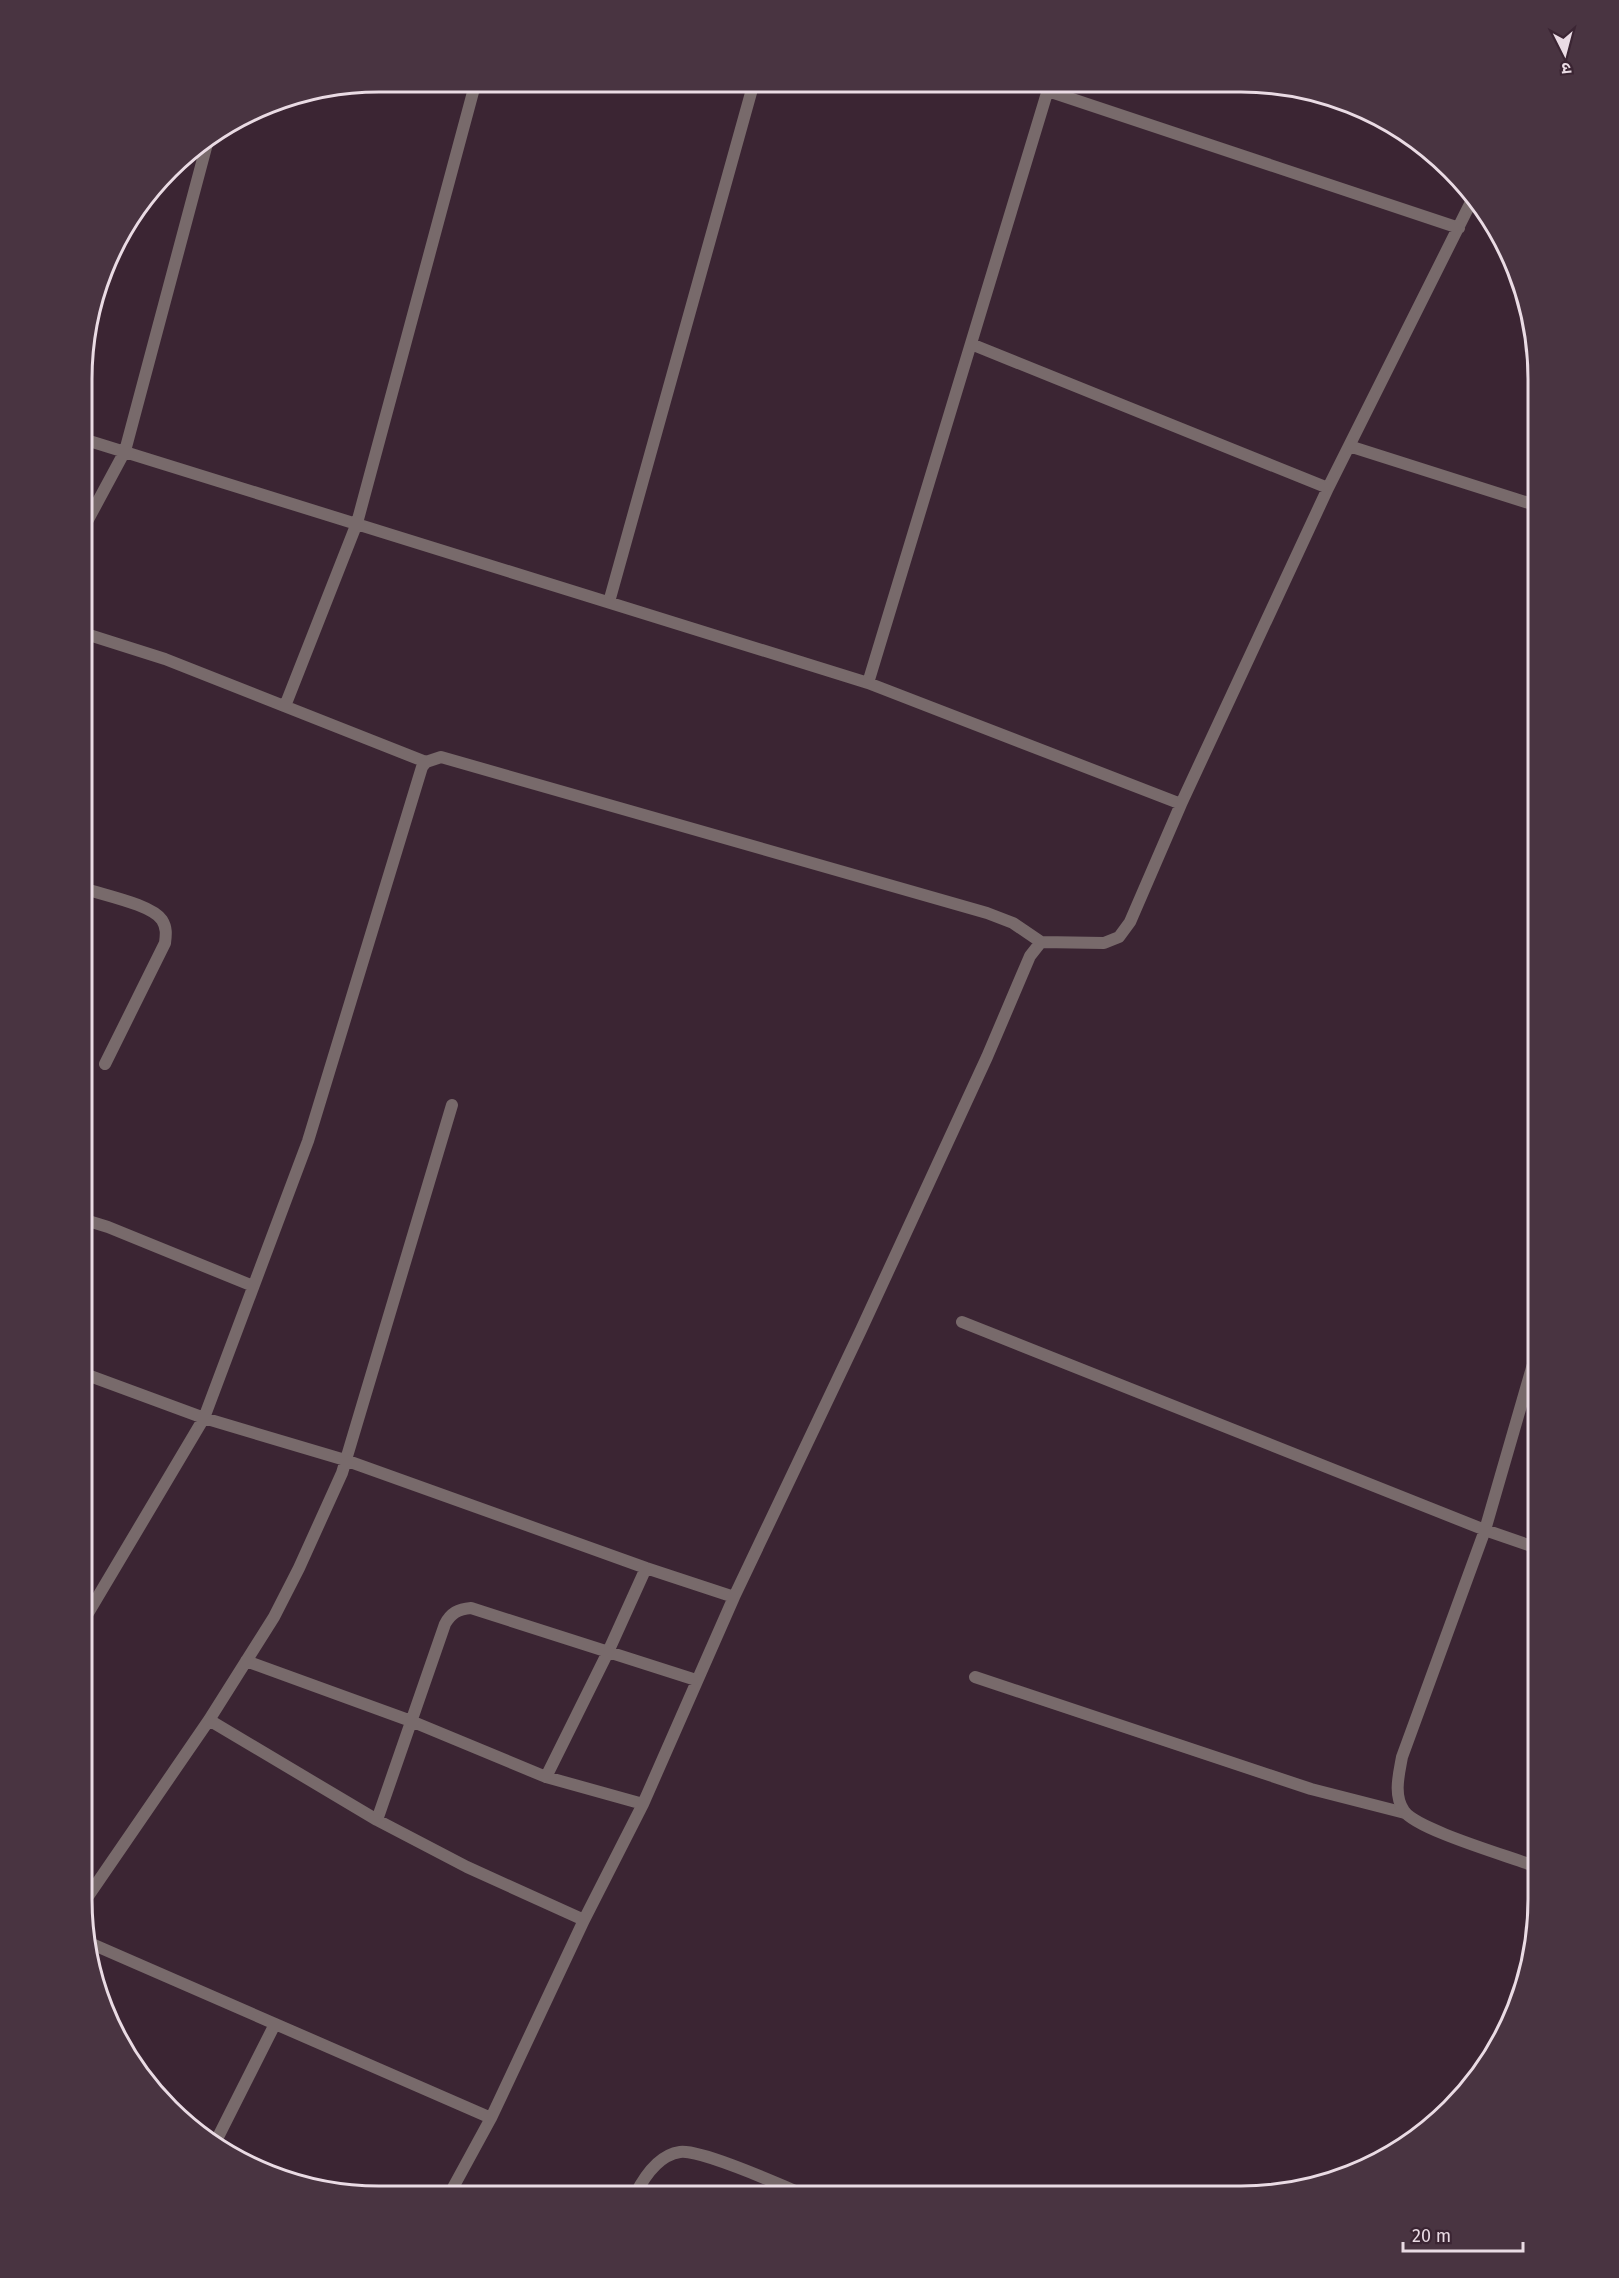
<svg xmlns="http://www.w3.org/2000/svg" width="1619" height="2278" font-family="'Fira Sans','Noto Sans Devanagari',sans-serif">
<rect width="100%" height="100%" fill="#3b2533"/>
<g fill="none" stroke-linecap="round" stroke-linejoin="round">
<path stroke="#786a6b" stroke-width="12" d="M975 1677 1311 1789 1405 1813"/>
<path stroke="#786a6b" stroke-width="12" d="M1048 91 1459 228
M971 344 1328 488
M83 439 868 683 1181 804
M1349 446 1538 506
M83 529 125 451 208 140
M609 602 754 82
M83 633 165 659 426 762
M868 683 1050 83
M285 706 357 523 476 81
M83 888C102 895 151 904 162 920 167 928 166 935 165 943L105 1064
M82 1219 108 1227 253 1286
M962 1322 1485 1530 1537 1548
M82 1373 204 1418 345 1460 646 1568 734 1597
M81 1625 204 1418 308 1141 422 767 426 762 441 757 987 913 1013 923 1041 942
M246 1661 411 1721 546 1777 643 1804
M209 1720 377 1820 467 1867 584 1920
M546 1777 608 1652 646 1568
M377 1820 445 1624C451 1613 458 1609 471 1608L696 1680
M1537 1867C1512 1857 1417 1830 1404 1811 1393 1795 1399 1774 1402 1757L1485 1530 1538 1347
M82 1905 209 1720 274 1617 299 1568 342 1473 452 1105
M85 1941 491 2118
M213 2147 275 2024
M449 2195 491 2118 584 1920 643 1804 734 1597 861 1330 987 1057 1030 956 1041 942 1104 943 1119 937 1130 922 1181 804 1328 488 1474 196
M635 2195C644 2177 658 2155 680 2152 701 2149 783 2186 807 2196"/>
</g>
<path d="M0 0H1619V2278H0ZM379 92H1241A287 287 0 0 1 1528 379V1899A287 287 0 0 1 1241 2186H379A287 287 0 0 1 92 1899V379A287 287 0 0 1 379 92Z" fill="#493441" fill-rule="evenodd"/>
<path fill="none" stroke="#eadbe4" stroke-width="3" d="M379 92H1241A287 287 0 0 1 1528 379V1899A287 287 0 0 1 1241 2186H379A287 287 0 0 1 92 1899V379A287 287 0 0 1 379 92Z"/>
<g transform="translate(1565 54) rotate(174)" stroke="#3b2533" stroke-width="4.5" paint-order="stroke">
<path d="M0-4.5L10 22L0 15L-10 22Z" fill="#eadbe4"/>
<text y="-9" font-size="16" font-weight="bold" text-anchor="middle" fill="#eadbe4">उ</text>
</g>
<path d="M1403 2242v9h120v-9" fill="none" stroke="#eadbe4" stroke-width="3"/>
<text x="1412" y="2242" font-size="18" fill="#eadbe4" stroke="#3b2533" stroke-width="4.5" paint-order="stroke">20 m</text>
</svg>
